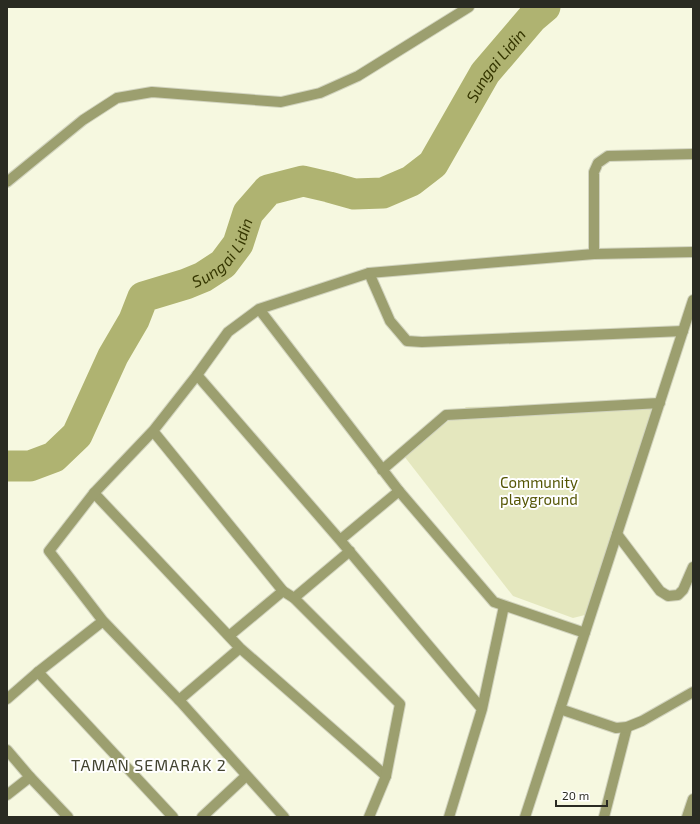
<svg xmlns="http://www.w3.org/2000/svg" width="700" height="824" font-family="'Exo 2',sans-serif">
<rect width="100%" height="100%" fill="#f6f8e0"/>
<path fill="#e4e7be" d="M660 403 585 615 573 618 513 596 404 456 466 407Z"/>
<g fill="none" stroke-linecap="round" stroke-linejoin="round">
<path stroke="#afb371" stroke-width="31" id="s1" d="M7 466H30L54 457 77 435 113 356 134 320 143 297 186 284 203 277 223 264 238 244 248 213 268 190 303 181 329 187 354 194 383 193 411 181 433 164 485 73 532 18 545 7"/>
<g stroke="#d1d3be" stroke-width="12">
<path id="lane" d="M594 254V172L598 163 608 156 693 154
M369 273 390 321 407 341 422 342 683 331
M197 375 340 540 482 709
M94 493 240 648 386 776
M617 534 660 591 668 596 678 595 683 590 693 567
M340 540 399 491
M294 598 350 551
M229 636 283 591
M38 672 173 817
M179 700 240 648
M7 795 30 777
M202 817 246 776
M449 817 482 709 504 606
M604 817 627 727"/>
</g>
<g stroke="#d1d3be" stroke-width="12">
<path id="street" d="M7 182 83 120 117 98 152 92 281 102 320 93 358 76 469 7
M259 309 399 491 494 602 585 633
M153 431 283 591 294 598 400 704 386 776 369 817
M382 470 446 415 660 403
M7 699 38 672 103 621
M560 709 616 728 627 727 642 721 693 692
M7 750 30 777 68 817
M284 817 179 700 103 621 49 551 94 493 153 431 197 375 228 332 259 309 369 273 594 254 693 252
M525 817 693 300
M687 817 693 799"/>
</g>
<use href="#lane" stroke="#9c9f6f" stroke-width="10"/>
<use href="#street" stroke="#9c9f6f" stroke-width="10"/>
</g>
<g text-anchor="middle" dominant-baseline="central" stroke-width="4" stroke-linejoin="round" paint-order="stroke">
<g font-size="15" fill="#555605" stroke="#fff">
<text x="539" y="482">Community<tspan x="539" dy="17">playground</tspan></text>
</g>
<g font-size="16" font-style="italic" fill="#353600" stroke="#fff">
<text stroke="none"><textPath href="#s1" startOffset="702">Sungai Lidin</textPath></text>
<text stroke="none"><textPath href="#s1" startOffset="329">Sungai Lidin</textPath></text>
</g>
<g font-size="16" letter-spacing="1" fill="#434431" stroke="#fff">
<text x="149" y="764">TAMAN SEMARAK 2</text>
</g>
</g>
<rect width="700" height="824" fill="none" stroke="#2a2b22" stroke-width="16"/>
<path d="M556 800v6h51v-6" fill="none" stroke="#2a2b22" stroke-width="2"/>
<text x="562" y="800" font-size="12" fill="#2a2b22" stroke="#ffffff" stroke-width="3" paint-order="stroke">20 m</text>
</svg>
